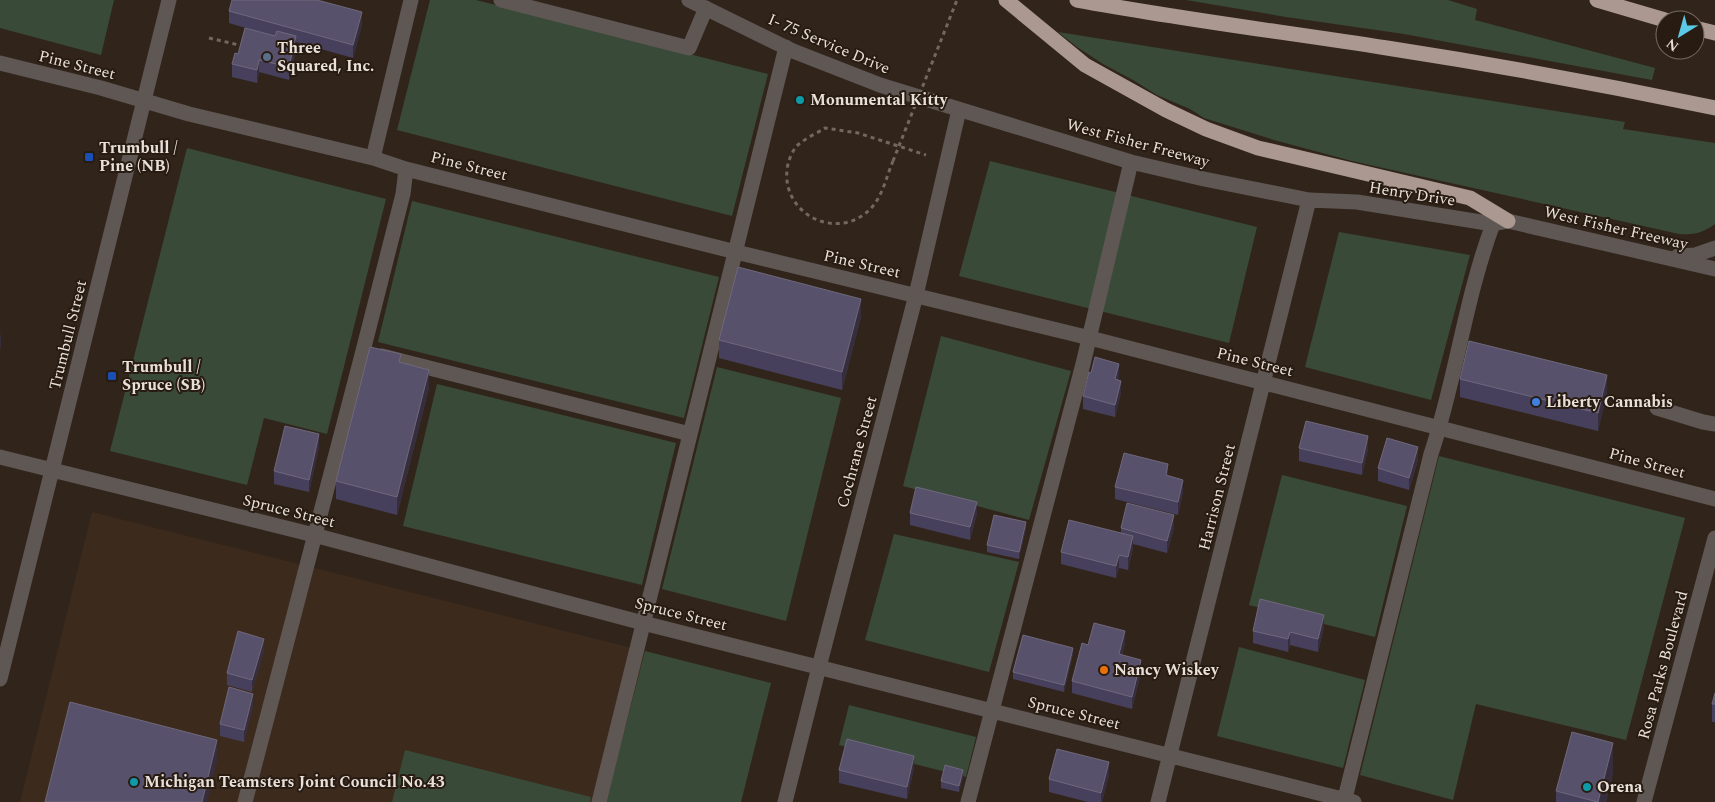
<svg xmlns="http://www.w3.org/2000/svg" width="1715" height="802" font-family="Spectral,serif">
<rect width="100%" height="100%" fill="#31251b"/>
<path fill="#3c2a1c" d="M92 512 771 683 741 802H20Z"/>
<path fill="#394a38" d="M0 0H114L101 55 0 28Z
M430 0H476L768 74 732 216 397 130Z
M1186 0H1448L1477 9 1475 20 1655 68 1652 80 1404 34 1286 17Z
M1058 32 1625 122 1623 129 1715 143V224C1703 233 1694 235 1679 234L1352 161 1274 140 1204 118 1190 109 1157 95 1133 80 1103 64 1077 47Z
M187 148 386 199 327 434 264 418 247 485 110 451Z
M990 161 1257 227 1229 343 959 276Z
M412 201 719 277 684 418 378 342Z
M1339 232 1470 255 1431 400 1305 367Z
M941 336 1071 371 1029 520 903 486Z
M717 367 841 398 786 621 662 589Z
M437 384 676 443 642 585 403 526Z
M1439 456 1685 518 1626 740 1476 704 1453 800 1360 775Z
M1282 475 1407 506 1375 637 1249 605Z
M894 534 1019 562 989 672 865 640Z
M1239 647 1365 680 1343 768 1217 736Z
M645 651 771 683 741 802H606Z
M849 705 976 737 966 777 839 745Z
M405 750 591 797 590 802H392Z"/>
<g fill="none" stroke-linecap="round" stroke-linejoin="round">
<path stroke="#73685f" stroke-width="3" stroke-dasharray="4 4" stroke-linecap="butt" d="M209 38 243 46
M893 161C887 175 883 194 873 206 840 245 777 214 788 164 790 157 793 149 799 144 806 138 817 133 825 128L858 133 926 155"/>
<path stroke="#5f5754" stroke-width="15" d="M501 0 689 48 706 8
M689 0 793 51 880 85 1131 162 1204 179 1309 200 1357 202 1493 224 1508 221 1715 269
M0 63 101 88 189 114 373 158 406 169 736 252 1090 338 1715 499
M373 158 411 0
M1678 256 1695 255 1715 248
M382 356 690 434
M1657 408 1703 422 1715 424
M0 457 314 535 643 623 1354 802
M0 679 169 0
M245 802 363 351 403 194 406 169
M599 802 786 47
M785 802 819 667 916 295 959 110
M968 802 1083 364 1131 162
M1158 802 1309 200
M1344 802 1431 454C1456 379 1465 299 1493 224
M1644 802 1715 538"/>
<path stroke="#ab9891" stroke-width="15" d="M1006 0 1085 65 1166 110 1206 129 1258 148 1470 198 1508 221
M1077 0C1180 19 1284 32 1387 48 1497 65 1606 85 1715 108
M1597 0 1665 20
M1695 28 1715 33"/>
<path stroke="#73685f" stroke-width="3" stroke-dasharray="4 4" stroke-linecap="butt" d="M893 161 957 0"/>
</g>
<path fill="#47405d" d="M229 11 362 25 353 58 296 42V49L289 80 259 72 257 83 232 77V64L238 54 249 29 229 23Z
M861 317 842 390 719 358V340Z
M401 363 429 388 397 515 336 499V481Z
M1119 376 1118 380 1121 393 1115 417 1083 409V396Z
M1460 379 1607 393 1598 431 1460 397Z
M319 447 309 492 274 484V471Z
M1299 448 1368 449 1362 475 1299 461Z
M1418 460 1409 490 1378 481V468Z
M1115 487 1183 492 1178 515 1115 499Z
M910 513 977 514 970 540 910 525Z
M1026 528 1019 559 987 552V545Z
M1121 528H1174L1167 553 1133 544V548L1128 570 1119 568 1116 578 1061 564V552L1121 533Z
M1324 627 1318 652 1290 645 1288 652 1253 643V631Z
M1125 643 1122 655 1141 673 1132 709 1072 693V681L1088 645Z
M264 651 252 692 227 685V673Z
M1073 654 1064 692 1013 679V672Z
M1715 693V722H1712V704Z
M253 706 244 742 220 736V724Z
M914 768 907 799 839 783V770Z
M1613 773 1606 802H1556V791Z
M1109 775 1102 802H1088L1049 792V779Z
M963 777 959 792 941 788V781Z"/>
<path fill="#372e3d" d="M362 12V25L353 58V45Z
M296 36V49L289 80V67Z
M259 60V72L257 83V70Z
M861 299V317L842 390V372Z
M1 332V345L0 351V338Z
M1119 364V376L1115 392V379Z
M429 370V388L397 515V497Z
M1607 375V393L1598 431V413Z
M1121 381V393L1115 417V405Z
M319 434V447L309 492V480Z
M1368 436V449L1362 475V463Z
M1418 447V460L1409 490V478Z
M1168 464V477L1166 475Z
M1183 480V492L1178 515V502Z
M977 502V514L970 540V527Z
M1174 515V528L1167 553V541Z
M1026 522V528L1019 559V552Z
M1133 536V548L1128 570V557Z
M1119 555V568L1116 578V566Z
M1324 615V627L1318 652V639Z
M1125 631V643L1119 667V654Z
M1290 632V645L1288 652V639Z
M264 639V651L252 692V680Z
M1073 648V654L1064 692V685Z
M1141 660V673L1132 709V697Z
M253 694V706L244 742V730Z
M217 740V762L207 802H202Z
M1613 743V773L1606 802H1598Z
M914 756V768L907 799V787Z
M1109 762V775L1102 802H1101V793Z
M963 770V777L959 792V786Z"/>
<path fill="#58516b" stroke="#6f687c" d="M232 0H317L362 12 353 45 229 11Z
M245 28 275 36 277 31 296 36 289 67 259 60 257 70 232 64 235 53 238 54Z
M738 267 861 299 842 372 719 340Z
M1469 341 1607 375 1598 413 1460 379Z
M370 347 401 354 399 362 429 370 397 497 336 481Z
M1095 357 1119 364 1115 379 1121 381 1115 405 1083 396 1089 372 1091 373Z
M1306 421 1368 436 1362 463 1299 448Z
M285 426 319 434 309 480 274 471Z
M1387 438 1418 447 1409 478 1378 468Z
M1124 453 1168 464 1166 475 1183 480 1178 502 1115 487Z
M916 487 977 502 970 527 910 513Z
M1127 503 1174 515 1167 541 1121 528Z
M994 515 1026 522 1019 552 987 545Z
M1069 520 1133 536 1128 557 1119 555 1116 566 1061 552Z
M1260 599 1324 615 1318 639 1290 632 1288 639 1253 631Z
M1094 623 1125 631 1119 654 1141 660 1132 697 1072 681 1082 643 1088 645Z
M238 631 264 639 252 680 227 673Z
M1023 635 1073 648 1064 685 1013 672Z
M229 687 253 694 244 730 220 724Z
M1715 693V704H1712Z
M70 702 217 740 202 802H45Z
M1572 732 1613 743 1598 802 1556 791Z
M847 739 914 756 907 787 839 770Z
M1057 749 1109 762 1101 793 1049 779Z
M945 765 963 770 959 786 941 781Z"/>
<circle fill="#5c6f8a" stroke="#271b12" stroke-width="2" cx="267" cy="57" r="5"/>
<g fill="#0f9aa8" stroke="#271b12" stroke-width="2">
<circle cx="800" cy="100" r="5"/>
<circle cx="134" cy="782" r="5"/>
<circle cx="1587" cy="787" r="5"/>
</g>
<g fill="#1a4fb4" stroke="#271b12" stroke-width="2">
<rect x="84" y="152" width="10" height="10" rx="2.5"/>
<rect x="107" y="371" width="10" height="10" rx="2.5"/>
</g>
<circle fill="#3f7fe0" stroke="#271b12" stroke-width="2" cx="1536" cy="402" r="5"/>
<circle fill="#e8710a" stroke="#271b12" stroke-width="2" cx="1104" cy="670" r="5"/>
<g text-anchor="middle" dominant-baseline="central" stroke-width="4" stroke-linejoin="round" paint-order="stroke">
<g font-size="16" fill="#e8e0d9" stroke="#271b12">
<text transform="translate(829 44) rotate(23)">I- 75 Service Drive</text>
<text transform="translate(77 65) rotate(14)">Pine Street</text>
<text transform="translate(1138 143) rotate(15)">West Fisher Freeway</text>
<text transform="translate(469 166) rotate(14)">Pine Street</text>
<text transform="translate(1412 194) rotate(9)">Henry Drive</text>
<text transform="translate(1616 228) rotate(13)">West Fisher Freeway</text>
<text transform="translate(862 264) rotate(13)">Pine Street</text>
<text transform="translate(68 335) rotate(-76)">Trumbull Street</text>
<text transform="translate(1255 362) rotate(14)">Pine Street</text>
<text transform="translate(857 452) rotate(-75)">Cochrane Street</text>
<text transform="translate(1647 463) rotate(15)">Pine Street</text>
<text transform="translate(1217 497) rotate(-76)">Harrison Street</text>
<text transform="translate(289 511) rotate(14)">Spruce Street</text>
<text transform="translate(681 614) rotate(14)">Spruce Street</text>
<text transform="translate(1663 665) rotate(-75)">Rosa Parks Boulevard</text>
<text transform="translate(1074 713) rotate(14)">Spruce Street</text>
</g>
<g font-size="16" font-weight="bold" fill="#e8e0d9" stroke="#271b12" text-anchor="start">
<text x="277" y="48">Three<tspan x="277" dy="18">Squared, Inc.</tspan></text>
<text x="810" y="100">Monumental Kitty</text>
<text x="99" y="148">Trumbull /<tspan x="99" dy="18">Pine (NB)</tspan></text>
<text x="122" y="367">Trumbull /<tspan x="122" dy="18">Spruce (SB)</tspan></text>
<text x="1546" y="402">Liberty Cannabis</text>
<text x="1114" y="670">Nancy Wiskey</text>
<text x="144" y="782">Michigan Teamsters Joint Council No.43</text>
<text x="1597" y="787">Orena</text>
</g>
</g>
<g transform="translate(1680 35) rotate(217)"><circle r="24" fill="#271b12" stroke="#746a62"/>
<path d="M0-4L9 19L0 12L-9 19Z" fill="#5bc8e6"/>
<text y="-8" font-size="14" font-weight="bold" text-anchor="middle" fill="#e8e0d9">N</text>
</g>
</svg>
